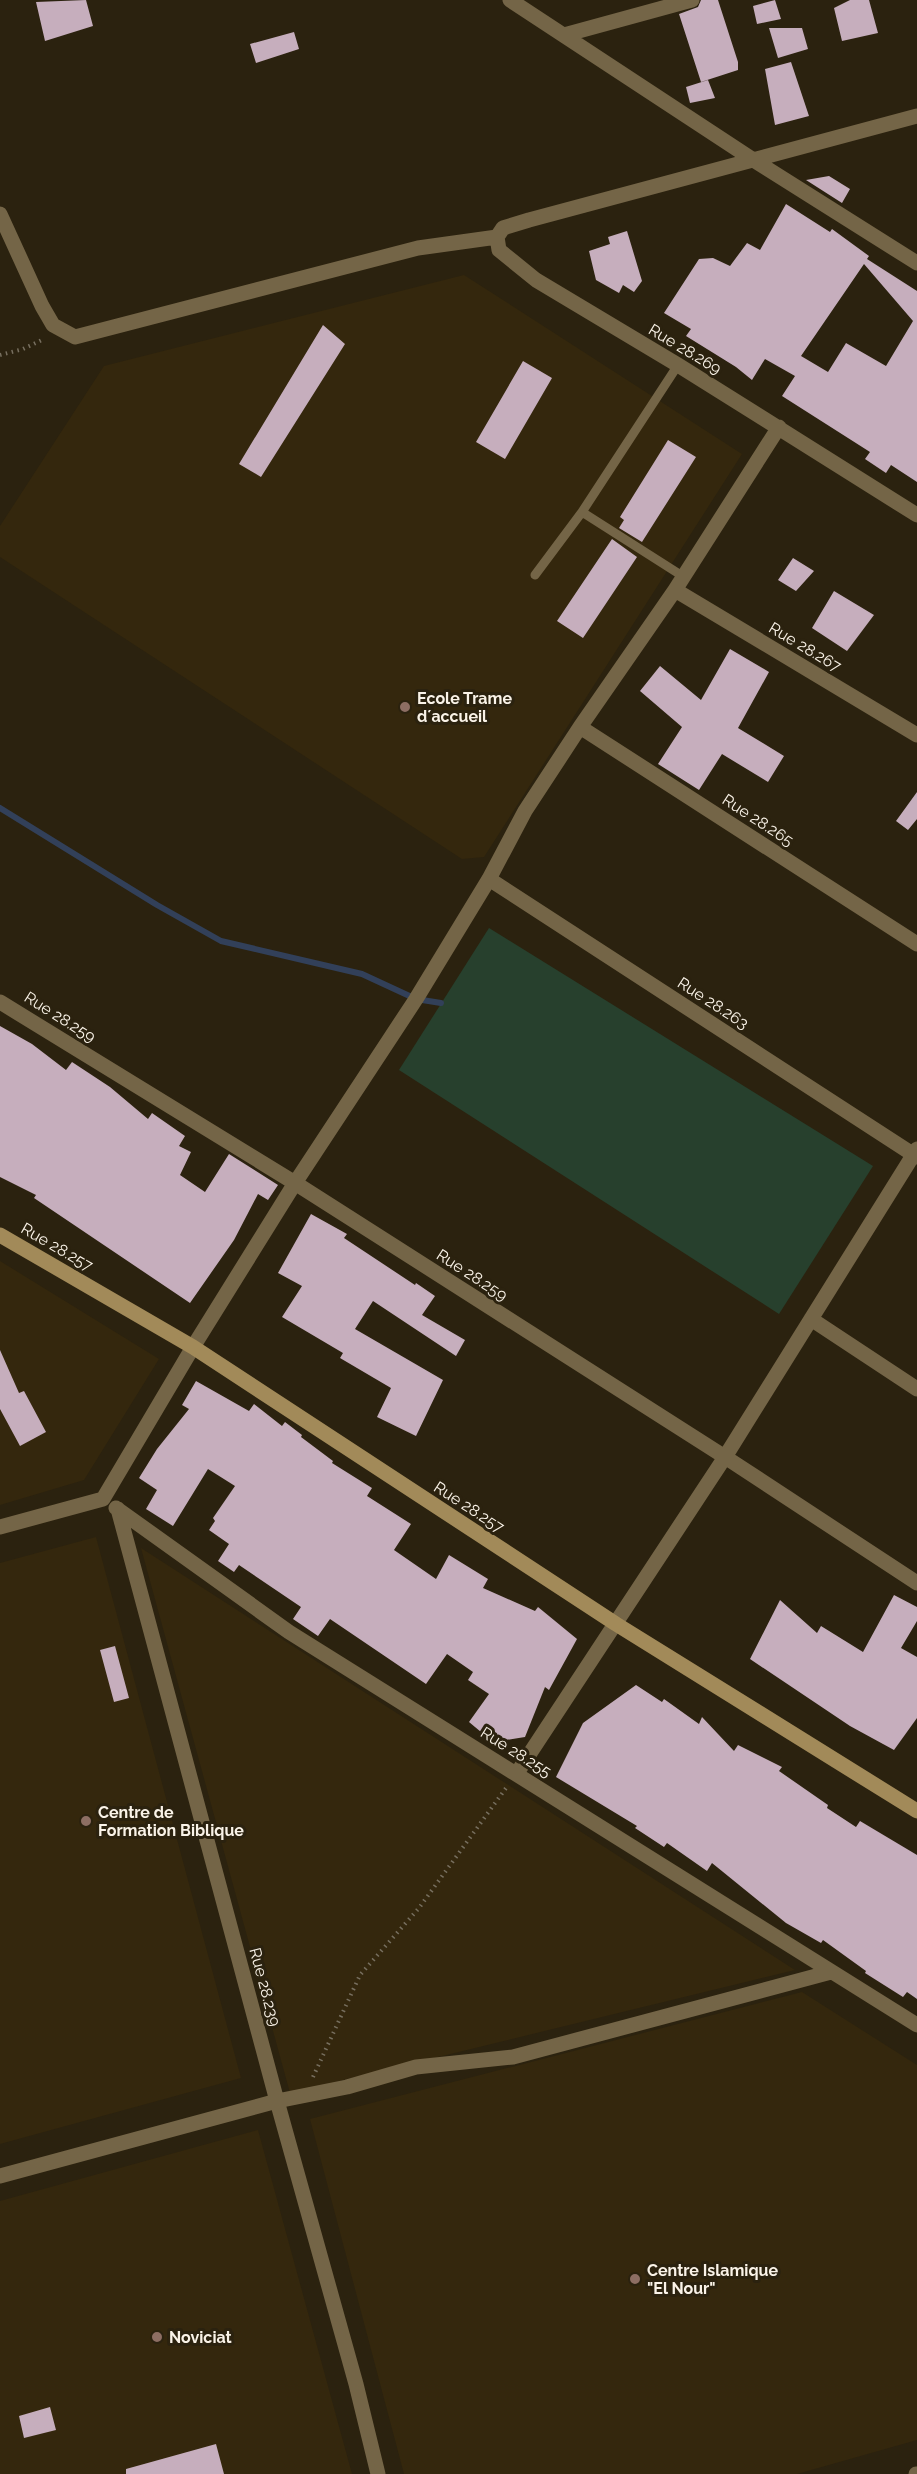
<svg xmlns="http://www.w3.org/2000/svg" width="917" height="2474" font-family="Raleway,sans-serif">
<rect width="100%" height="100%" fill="#2b220f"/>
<path fill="#34270d" d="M464 275 742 454 484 857 462 859 0 557V526L104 366Z
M0 1261 159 1359 84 1480 0 1505Z
M96 1537 241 2078 0 2144V1563Z
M141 1548 795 1970 290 2093Z
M802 1992 917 2065V2440L797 2474H404L310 2119Z
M258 2130 352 2474H0V2201Z"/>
<path fill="#27402d" d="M489 928 873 1166 779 1314 399 1070Z"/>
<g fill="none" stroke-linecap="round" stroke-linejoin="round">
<path stroke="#324059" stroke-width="6" d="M0 808 157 905 221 941 362 974 416 999 441 1003"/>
</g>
<path fill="#c6aebd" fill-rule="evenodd" d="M86 0 93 26 45 41 36 2Z
M701 0H718L738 62V70L701 82 679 14 698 7Z
M775 0 781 19 757 24 753 6Z
M850 0H869L878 33 842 41 834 8Z
M769 28H802L808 49 778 58Z
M294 32 299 49 256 63 250 44Z
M791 62 809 116 775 125 765 69Z
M708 80 715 98 690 103 686 87Z
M829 176 850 189 842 203 806 180Z
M786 204 830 232 832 229 869 256 867 259 917 291V482L891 465 886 473 865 459 870 452 782 396 795 376 765 359 752 380 736 367 686 336 691 329 664 313 699 259 713 258 730 266 747 243 760 250ZM864 264 913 321 886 366 846 343 828 372 801 356Z
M627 231 642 281 634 292 623 285 619 293 596 280 589 251 610 244 608 237Z
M323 325 345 344 261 477 239 464Z
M523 361 552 378 505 459 476 442Z
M668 440 696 457 642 542 619 528 624 520 620 517Z
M612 539 637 557 583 638 557 621Z
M793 558 814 571 796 591 778 580Z
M834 591 874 615 847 651 812 628Z
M730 649 769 672 738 728 784 756 768 782 722 754 699 790 658 764 682 727 640 691 660 666 701 700Z
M917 792V819L908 830 896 821Z
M0 1026 32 1044 66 1070 72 1062 110 1087 148 1119 152 1113 185 1136 179 1146 191 1152 180 1175 205 1192 229 1154 278 1185 268 1200 258 1194 234 1240 190 1303 34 1198 36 1195 0 1177Z
M311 1214 347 1234 344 1238 415 1285 416 1283 435 1296 422 1315 465 1340 456 1356 373 1301 355 1329 443 1380 416 1436 377 1417 391 1388 340 1358 343 1353 282 1317 302 1286 278 1273Z
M0 1350 19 1393 24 1391 46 1432 20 1446 0 1409Z
M196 1381 249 1411 254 1404 282 1426 285 1422 302 1435 301 1437 333 1461 332 1463 372 1488 367 1496 411 1524 394 1550 436 1579 449 1555 488 1579 483 1588 535 1611 538 1607 577 1639 549 1690 545 1687 525 1737 493 1742 469 1722 489 1694 468 1680 473 1672 447 1654 426 1684 330 1619 318 1636 293 1619 301 1607 239 1565 234 1572 218 1561 229 1544 209 1530 215 1521 213 1518 235 1486 208 1469 173 1526 146 1509 157 1490 139 1478 157 1449 189 1409 182 1405Z
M894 1595 917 1607V1621L901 1648 917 1657V1718L894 1750 850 1726 750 1659 780 1600 817 1633 821 1626 863 1652Z
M115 1646 129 1698 114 1702 100 1650Z
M636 1685 662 1702 664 1699 699 1724 702 1717 734 1751 738 1745 782 1767 779 1771 828 1805 827 1808 856 1827 860 1821 917 1855V1999L907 1992 903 1997 865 1973 866 1971 823 1940 821 1943 786 1923 712 1863 707 1871 667 1843 664 1847 635 1828 637 1826 556 1777 583 1723Z
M50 2407 56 2430 24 2438 19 2416Z
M216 2444 224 2474H126V2469Z"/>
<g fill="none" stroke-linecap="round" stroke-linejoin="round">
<path stroke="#776f5f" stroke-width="4" stroke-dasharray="1.5 4.5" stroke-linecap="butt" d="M0 355 23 349 44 339
M313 2077 360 1975 419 1908 506 1788"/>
<path stroke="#746547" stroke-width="9" d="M582 512 684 577
M535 575 582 512 678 365"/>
<path stroke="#746547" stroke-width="15" d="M510 0 755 161 917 263
M564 35 692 0
M917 116 529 220 503 228 497 237 499 250 536 280 678 365 917 515
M0 214 42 306 53 325 75 337 418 248 497 237
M675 590 917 735
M580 727 917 944
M489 879 917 1157
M0 1002 295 1183 725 1457 917 1583
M811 1319 917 1389
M116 1508 289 1632 917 2025
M118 1509 277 2101 356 2384 378 2474
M0 1527 103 1499 193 1347 295 1183 416 999 489 879 525 811 580 727 675 590 779 427
M517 1773 725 1457 917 1149
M0 2176 277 2101 347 2087 416 2067 513 2057 831 1972
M916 2474H917"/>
<path stroke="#a28a59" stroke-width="15" d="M0 1235 193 1347 616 1624 917 1811"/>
</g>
<g fill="#8d6e63" stroke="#2b220f" stroke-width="2">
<circle cx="405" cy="707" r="6"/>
<circle cx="86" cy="1821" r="6"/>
<circle cx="635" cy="2279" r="6"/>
<circle cx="157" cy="2337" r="6"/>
</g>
<g text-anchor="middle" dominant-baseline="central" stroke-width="6" stroke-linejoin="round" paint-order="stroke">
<g font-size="16" fill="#faf3e8" stroke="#2b220f">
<text transform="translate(685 349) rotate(31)">Rue 28.269</text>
<text transform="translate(805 647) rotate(31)">Rue 28.267</text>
<text transform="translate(758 820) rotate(33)">Rue 28.265</text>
<text transform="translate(713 1003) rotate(33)">Rue 28.263</text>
<text transform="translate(60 1017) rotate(32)">Rue 28.259</text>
<text transform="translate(57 1247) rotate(30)">Rue 28.257</text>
<text transform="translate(472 1275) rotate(33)">Rue 28.259</text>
<text transform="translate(469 1507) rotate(33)">Rue 28.257</text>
<text transform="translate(516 1752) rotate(32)">Rue 28.255</text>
<text transform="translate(265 1987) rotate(75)">Rue 28.239</text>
</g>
<g font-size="16" font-weight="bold" fill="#faf3e8" stroke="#2b220f" text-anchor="start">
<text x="417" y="698">Ecole Trame<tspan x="417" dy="18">d´accueil</tspan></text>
<text x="98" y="1812">Centre de<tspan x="98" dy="18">Formation Biblique</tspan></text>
<text x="647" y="2270">Centre Islamique<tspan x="647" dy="18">"El Nour"</tspan></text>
<text x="169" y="2337">Noviciat</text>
</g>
</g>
</svg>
